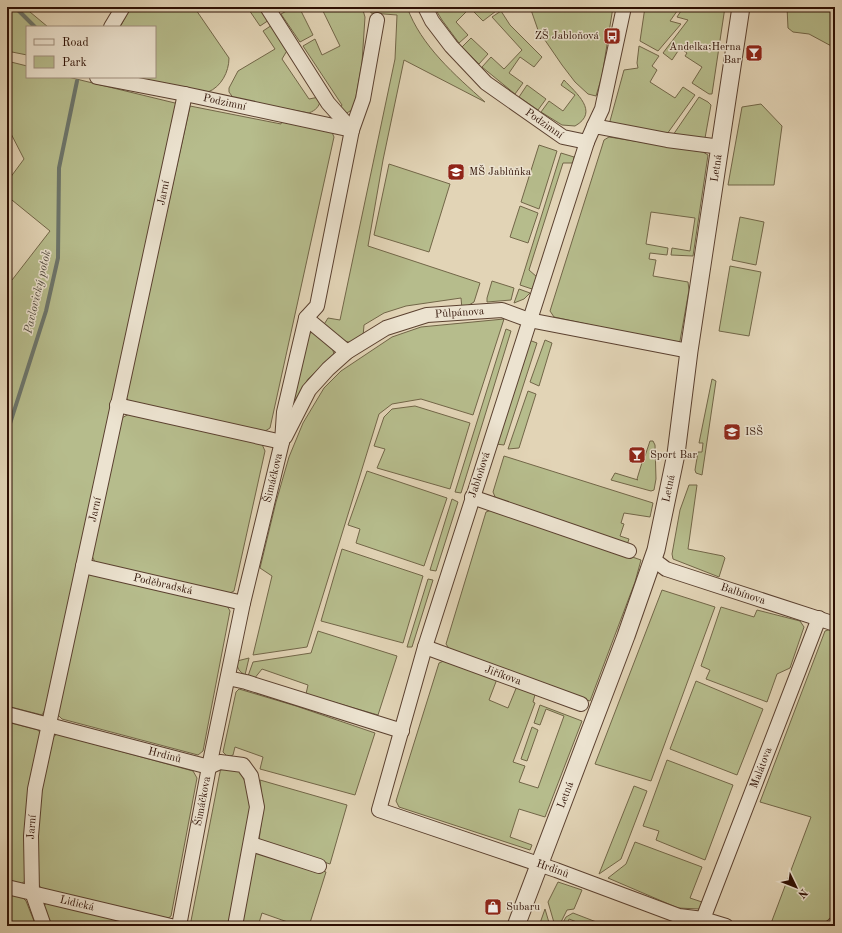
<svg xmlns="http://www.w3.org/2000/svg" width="842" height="933" font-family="'Old Standard TT',serif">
<rect width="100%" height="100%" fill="#e2d4b6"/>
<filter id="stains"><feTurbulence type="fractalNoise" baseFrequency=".005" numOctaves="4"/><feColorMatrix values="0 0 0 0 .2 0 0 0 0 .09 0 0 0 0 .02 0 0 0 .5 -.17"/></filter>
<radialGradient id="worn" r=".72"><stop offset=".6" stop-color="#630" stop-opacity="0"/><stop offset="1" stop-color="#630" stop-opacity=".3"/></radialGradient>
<path fill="#b6bc8c" stroke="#726648" d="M7 7H24L48 27H27V55L7 51Z
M131 7H194L229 58C229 72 221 87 208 92L130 77H155V27H120Z
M247 7H260L269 20 260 26Z
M294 7H299L313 35 300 42 281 14Z
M321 7H362L365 17 362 63 355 102 353 109 347 113H343L340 108 342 105 303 46 315 39 322 55 340 46Z
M369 7H407C421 46 455 75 485 102L404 60 383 160 368 246 480 283 474 302 462 309 461 298 406 306 384 313 364 325 363 337 353 343 344 341 323 326 328 318 340 320 395 59 397 15 371 13Z
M434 7H448L449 11 461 7H499L500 8 483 21 470 8 456 22 468 35 459 43 442 20Z
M530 7H613L602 76 596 96 588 94 575 82 562 65 538 30Z
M645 7H680L670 21 681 24 658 51 640 41Z
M700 7H725L712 94H709L692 83 702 67 685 56 687 53 680 48 672 60 663 53 688 20 677 17 683 8 700 10Z
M787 7H835V48L809 34 793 32 788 28Z
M501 11 510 25 542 57 534 67 520 57 509 73 523 83 515 94 482 67 491 57 504 69 522 50 492 17Z
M272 25 288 49 282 59 309 99 319 97 321 99C319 107 316 110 309 113L234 99 229 92V88L238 71 275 49 263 31Z
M471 38 488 54 479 64 462 47Z
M639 46 659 56 652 66 657 70 650 82 675 98 683 87 695 95 667 134 615 125 610 121 624 70 638 68 637 63Z
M7 61 27 66V77H68L179 104 47 706 42 715 7 706V281L12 280 50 231 7 196V182L24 159 7 126Z
M564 80C576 93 600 112 575 126L562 125 541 112 549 101 563 111 575 95 561 85Z
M527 85 546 99 538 110 519 97Z
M699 97 708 102 711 105 705 138H696L673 135Z
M761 104 782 126 774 185H728L742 107Z
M190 106 281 124 282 120 331 130 334 137 270 428 262 433 131 405 126 397Z
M609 137 703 152 708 155 693 256 671 255 672 248 690 251 695 218 651 212 646 244 668 248 667 255 650 253 649 259 656 260 653 276 688 282 689 290 680 341 679 342 619 331 554 317 550 311 604 140Z
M539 145 557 151 539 209 521 202Z
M561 153 574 157 573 163H563L529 270 537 277 532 289 520 285Z
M389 164 450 184 429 252 374 235Z
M520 206 538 213 528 243 510 237Z
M740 217 764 222 756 265 732 260Z
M730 266 761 272 749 336 719 331Z
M492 281 514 288 511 300 487 302V298Z
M519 289 530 293 524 299 514 303Z
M504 319 473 415 421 399 392 404 379 414 307 647 253 655 272 576 260 568 276 502 289 457 303 423 324 388 341 371 392 337 421 327Z
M506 329 511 331 461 493 455 492Z
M314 332 332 347 334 354 308 379 291 407 306 336 310 333Z
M529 340 537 343 504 445 496 444Z
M545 340 552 343 539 386 530 382Z
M712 379 716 381 702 475 696 473 695 470 698 452H702L703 443H699Z
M528 391 536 394 519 448 508 449Z
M415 406 470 423 450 489 377 468 385 449 374 446 384 417 392 409Z
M129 414 261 442 265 451 234 591 228 594 95 562 92 556 120 419Z
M650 441H653L655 445 656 479 654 490 651 491 611 480 615 473 638 480 637 479 644 456H645Z
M504 456 653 503 650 517 624 513 621 523 624 524 620 536 629 539 627 545 496 499 493 492Z
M367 471 447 498 424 566 356 543 360 529 348 525Z
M689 485H697L688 549 723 556 725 558 719 577 673 559 672 554 680 510Z
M452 499 458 502 436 571 430 570Z
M494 509 641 560 635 582 590 701 450 650 446 644 486 512Z
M342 549 423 576 403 643 321 621Z
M88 574 226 604 230 611 203 751 198 755 62 719 57 714Z
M428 579 433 580 412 647H407Z
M662 590 715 607 651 781 595 764Z
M721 607 754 617 757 610 800 621 804 627 790 668 777 674 767 702 706 679 710 670 701 666Z
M832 629 835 630V916L829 920 816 926H770L811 817 760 802 825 631Z
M318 631 397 656 378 715 306 694 308 685 262 669 254 679 248 676 253 662 311 653Z
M249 658 245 675C239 671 237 669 237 661Z
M446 660 497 679 489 700 508 708 517 686 536 691 533 702 535 703 513 762 525 766 519 782 538 788 564 716 546 709 540 725 534 723 540 705 582 721 545 817 519 809 510 837 532 845 530 850 399 807 396 801 439 663Z
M696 681 763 709 737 775 670 749Z
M239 689 296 706 375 733 355 795 260 769 263 757 235 747 233 755 228 757 223 752 236 692Z
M7 722 38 730 41 734 25 881 21 884 7 881Z
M532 727 538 730 527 761 521 759Z
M57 734 193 771 197 778 171 916 167 919 42 889 38 884 37 832 41 791 52 738Z
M667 760 733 785 705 860 656 840 659 831 643 826Z
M221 767 241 771 253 804 231 926H190Z
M260 780 347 805 330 864 259 841 263 807Z
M634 786 647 791 621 859 599 874Z
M635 842 702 867 690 898 705 903 700 909 678 908 608 878 626 864Z
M255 851 326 872 309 926H299L262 913 258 926H238Z
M558 882 582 890 574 909 567 910 559 926H555L548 902Z
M7 893 21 896 26 901 36 926H7Z
M47 903 145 926H48L42 907Z
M545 909 550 926H539Z
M573 913 599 923 597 926H587L569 919 566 926H561L566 917Z"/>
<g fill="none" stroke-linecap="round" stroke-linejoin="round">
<path stroke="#6c756b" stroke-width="4" d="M15 7 35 27
M7 433 46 311 58 258 59 168 77 81"/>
<g stroke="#5b4130" stroke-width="16">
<g id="minor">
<path d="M267 7 328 103 352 130"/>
<path id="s1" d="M425 7 432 21 451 46 486 83 563 137 587 142 594 126 667 140 721 147"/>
<path d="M111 27 123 7"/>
<path id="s2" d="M97 77 185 94 352 130"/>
<path d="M594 126 602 109 624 7"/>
<path id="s3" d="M587 142 425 647 379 810 556 870 679 916 703 919 726 926"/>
<path d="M306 318 347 352"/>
<path d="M117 405 282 442"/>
<path id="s4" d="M285 437 309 390 328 369 347 352 386 328 427 315 502 310 529 320 689 351"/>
<path d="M472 497 629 551"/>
<path id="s5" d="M654 560 666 569 835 624"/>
<path id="s6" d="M83 566 243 603"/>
<path id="s7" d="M425 647 581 704"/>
<path d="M228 678 246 682 402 731"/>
<path id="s8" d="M7 714 209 767 220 762 243 765 251 776 257 807 235 926"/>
<path d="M251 844 319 866"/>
<path id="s9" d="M7 887 171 926"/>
<path id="s10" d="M703 919 819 618"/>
<path id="s11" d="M44 926 32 892 31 836 35 789 185 94"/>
<path id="s12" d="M179 926 209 767 243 603 282 442 284 412 306 318 317 306 352 130 363 99 377 20"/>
<path d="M833 926 835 924"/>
</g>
</g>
<g stroke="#5b4130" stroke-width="19">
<g id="tertiary">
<path id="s13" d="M516 926 626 636 656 550 676 454 689 351 741 7"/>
</g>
</g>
<use href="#minor" stroke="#ece3d0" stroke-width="14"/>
<use href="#tertiary" stroke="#ece3d0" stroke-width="17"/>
</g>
<defs>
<g id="bus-square" transform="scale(0.9)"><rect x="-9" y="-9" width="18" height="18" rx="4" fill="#8f2418" stroke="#ece3d0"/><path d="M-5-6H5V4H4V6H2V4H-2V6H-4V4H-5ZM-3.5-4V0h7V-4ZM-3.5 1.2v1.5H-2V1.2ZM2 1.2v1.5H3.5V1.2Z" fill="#fff"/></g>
<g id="bar-square" transform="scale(0.9)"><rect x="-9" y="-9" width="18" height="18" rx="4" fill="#8f2418" stroke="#ece3d0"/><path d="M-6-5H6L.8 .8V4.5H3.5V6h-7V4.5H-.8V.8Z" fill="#fff"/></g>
<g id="school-square" transform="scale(0.9)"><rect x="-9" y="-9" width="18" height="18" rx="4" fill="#8f2418" stroke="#ece3d0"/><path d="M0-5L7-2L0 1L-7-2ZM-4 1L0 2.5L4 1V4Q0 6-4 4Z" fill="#fff"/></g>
<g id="shop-square" transform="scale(0.9)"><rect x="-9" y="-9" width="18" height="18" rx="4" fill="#8f2418" stroke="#ece3d0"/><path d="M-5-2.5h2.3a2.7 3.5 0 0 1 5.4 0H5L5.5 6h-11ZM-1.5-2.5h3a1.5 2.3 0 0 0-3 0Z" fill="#fff"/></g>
</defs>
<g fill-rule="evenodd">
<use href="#bus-square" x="612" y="36"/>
<use href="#bar-square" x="754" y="53"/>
<use href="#school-square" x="456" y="172"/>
<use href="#school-square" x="732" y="432"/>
<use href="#bar-square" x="637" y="455"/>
<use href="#shop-square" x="493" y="907"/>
</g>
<g text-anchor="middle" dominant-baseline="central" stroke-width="3" stroke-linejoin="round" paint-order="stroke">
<g font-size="11" fill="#2e1004" stroke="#ece3d0" text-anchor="start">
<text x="599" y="36" text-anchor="end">ZŠ Jabloňová</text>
<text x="741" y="47" text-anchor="end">Andelka;Herna<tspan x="741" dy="13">Bar</tspan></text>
<text x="469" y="172">MŠ Jablůňka</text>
<text x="745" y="432">ISŠ</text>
<text x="650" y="455">Sport Bar</text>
<text x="506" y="907">Subaru</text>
</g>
<g font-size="11" fill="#2e1004" stroke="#ece3d0">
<text stroke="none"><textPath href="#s2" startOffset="130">Podzimní</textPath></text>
<text stroke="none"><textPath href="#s1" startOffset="169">Podzimní</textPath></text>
<text stroke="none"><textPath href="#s13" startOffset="788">Letná</textPath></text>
<text stroke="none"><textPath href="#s11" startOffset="749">Jarní</textPath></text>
<text stroke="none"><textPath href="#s4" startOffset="228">Půlpánova</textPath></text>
<text transform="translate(480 475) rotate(-72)">Jabloňová</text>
<text stroke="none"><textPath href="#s12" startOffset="458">Šimáčkova</textPath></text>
<text stroke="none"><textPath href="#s13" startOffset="464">Letná</textPath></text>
<text stroke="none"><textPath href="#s11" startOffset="425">Jarní</textPath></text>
<text stroke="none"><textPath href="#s6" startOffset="82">Poděbradská</textPath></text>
<text stroke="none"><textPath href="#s5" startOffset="96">Balbínova</textPath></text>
<text stroke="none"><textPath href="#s7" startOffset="83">Jiříkova</textPath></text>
<text stroke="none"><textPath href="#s8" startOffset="163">Hrdinů</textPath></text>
<text stroke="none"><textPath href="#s10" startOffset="162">Malátova</textPath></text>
<text stroke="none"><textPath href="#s13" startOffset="140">Letná</textPath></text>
<text stroke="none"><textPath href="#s12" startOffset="127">Šimáčkova</textPath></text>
<text stroke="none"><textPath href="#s11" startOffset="101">Jarní</textPath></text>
<text stroke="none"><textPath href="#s3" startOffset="883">Hrdinů</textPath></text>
<text stroke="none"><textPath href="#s9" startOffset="72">Lidická</textPath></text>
</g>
<g font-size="12" font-style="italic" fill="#524b40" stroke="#ece3d0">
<text transform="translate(38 292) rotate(-77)">Pavlovický potok</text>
</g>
</g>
<rect width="842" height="933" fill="none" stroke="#e2d4b6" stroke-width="24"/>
<rect x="8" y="8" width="826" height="917" fill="none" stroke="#2e1004" stroke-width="2"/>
<rect x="12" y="12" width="818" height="909" fill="none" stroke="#2e1004"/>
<rect x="26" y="26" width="130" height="52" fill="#ece3d0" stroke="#a08f7e"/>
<rect x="34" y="39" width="20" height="6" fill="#ece3d0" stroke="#a08f7e"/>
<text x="62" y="46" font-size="12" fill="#2e1004">Road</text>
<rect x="34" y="56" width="20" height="12" fill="#b6bc8c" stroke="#a08f7e"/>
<text x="62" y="66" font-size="12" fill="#2e1004">Park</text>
<g transform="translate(796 887) rotate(133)" stroke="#ece3d0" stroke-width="3" paint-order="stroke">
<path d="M0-3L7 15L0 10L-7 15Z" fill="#2e1004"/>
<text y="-6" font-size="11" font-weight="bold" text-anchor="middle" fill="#2e1004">N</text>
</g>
<rect width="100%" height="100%" filter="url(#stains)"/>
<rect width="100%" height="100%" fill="url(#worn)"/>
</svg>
